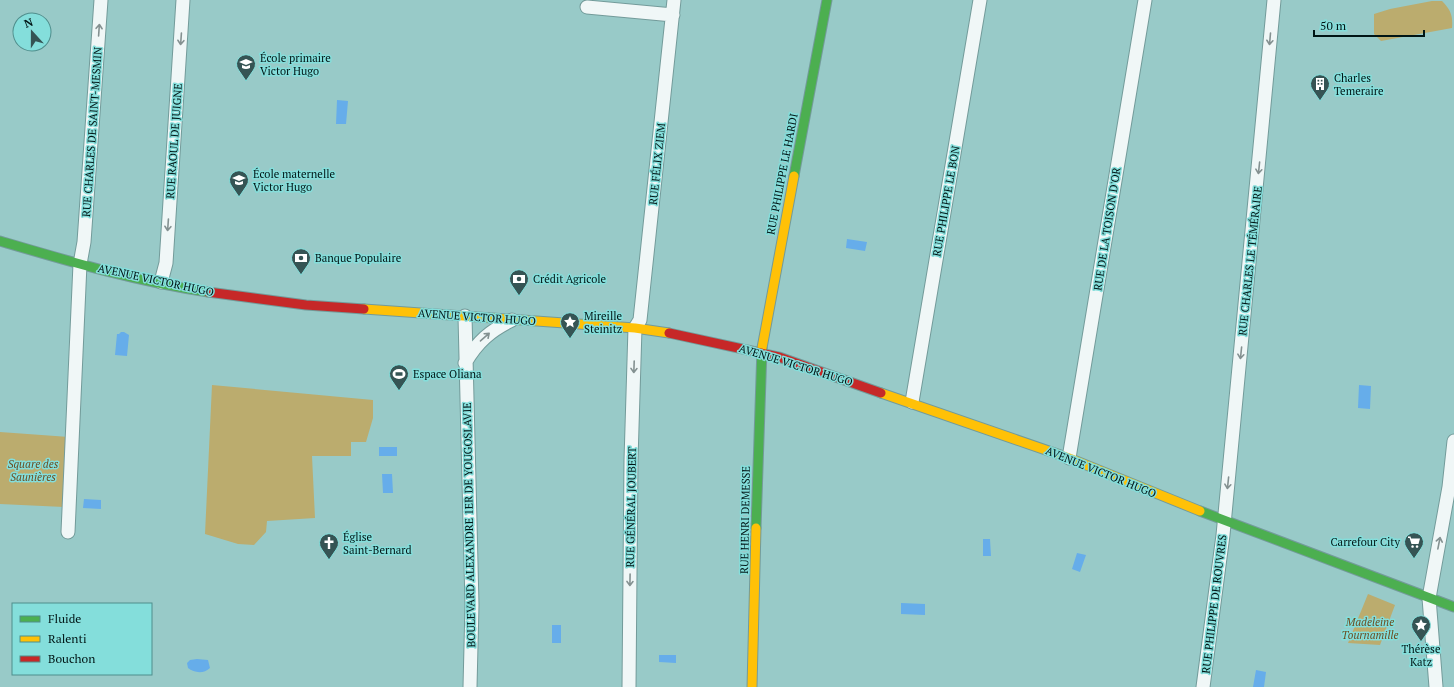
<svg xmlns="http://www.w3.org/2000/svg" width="1454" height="687" font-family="'PT Serif',serif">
<rect width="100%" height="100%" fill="#98cac8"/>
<path fill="#bbac6e" d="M1432 1H1442C1451 10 1453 16 1452 28L1381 41 1374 34V14L1390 9Z
M212 385 373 400V418L366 442H351V456H312L315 518 267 521 266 532 254 545 238 544 205 534Z
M0 432 69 437 64 507 0 504Z
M1368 594 1395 605 1380 645 1348 643Z"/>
<path fill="#66adea" d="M337 100 348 101 346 124H336Z
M847 239 867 242 865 251 846 248Z
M121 332H124L129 335 127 356 115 355 117 334H119Z
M1359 385 1371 386 1370 409 1358 408Z
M379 447H397V456H379Z
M382 474H392L393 493H383Z
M84 499 101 500V509L83 508Z
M983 539H990L991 556H983Z
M1077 553 1086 555 1080 572 1072 569Z
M901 603 925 604V615L901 614Z
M552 625H561V643H552Z
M659 655H676V663L659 662Z
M197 659 208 660 210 668C204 674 194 673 188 668L187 663 190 660Z
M1256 670 1266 672 1264 687H1253Z"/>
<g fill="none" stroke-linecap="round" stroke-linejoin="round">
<g stroke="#739b9a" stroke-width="15">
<path id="street" d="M587 7 673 15
M161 282 166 263 183 0
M465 316 472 605 470 687
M465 363C477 342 491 330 512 320
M912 402 980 0
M1069 458 1145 0
M68 532 80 264 84 242 101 0
M629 687 631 460 635 328 640 320 674 0
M1203 687 1223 535 1274 0
M1436 687 1429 598 1449 487 1454 441"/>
</g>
<g stroke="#739b9a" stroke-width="11">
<path id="fast" d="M794 176 827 0
M0 241C68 261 138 282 208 292
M1200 511 1454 607
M756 528 762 348"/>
</g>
<g stroke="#739b9a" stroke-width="11">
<path id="slow" d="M364 309 635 328 669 333
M762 348 794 176
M881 393 1069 458 1200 511
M752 687 756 528"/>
</g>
<g stroke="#739b9a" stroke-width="11">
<path id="jam" d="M208 292 306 305 364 309
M669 333 779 357 881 393"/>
</g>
<use href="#street" stroke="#f0f7f7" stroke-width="13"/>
<use href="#fast" stroke="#4caf50" stroke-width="9"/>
<use href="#slow" stroke="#ffc107" stroke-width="9"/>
<use href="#jam" stroke="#c62828" stroke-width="9"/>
</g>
<defs><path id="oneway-shaft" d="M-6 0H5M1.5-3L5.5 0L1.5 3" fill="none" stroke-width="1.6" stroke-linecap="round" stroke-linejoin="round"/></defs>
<g stroke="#849191">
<use href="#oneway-shaft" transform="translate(99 30) rotate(-86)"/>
<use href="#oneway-shaft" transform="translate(181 39) rotate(94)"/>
<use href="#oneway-shaft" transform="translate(1270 39) rotate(95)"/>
<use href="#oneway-shaft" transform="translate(1259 168) rotate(96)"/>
<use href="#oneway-shaft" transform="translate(168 225) rotate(94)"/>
<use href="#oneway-shaft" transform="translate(485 337) rotate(-41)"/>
<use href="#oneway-shaft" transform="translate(1241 353) rotate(96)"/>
<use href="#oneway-shaft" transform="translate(634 367) rotate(92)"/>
<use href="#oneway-shaft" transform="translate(1228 483) rotate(96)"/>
<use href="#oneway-shaft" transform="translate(1439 543) rotate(-79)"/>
<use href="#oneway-shaft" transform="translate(630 580) rotate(91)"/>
</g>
<defs>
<g id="school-pin" transform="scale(1)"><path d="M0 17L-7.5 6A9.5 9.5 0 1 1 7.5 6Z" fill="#355454" stroke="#84dedb"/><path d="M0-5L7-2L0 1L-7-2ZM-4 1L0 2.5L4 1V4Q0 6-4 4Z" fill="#fff"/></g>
<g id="building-pin" transform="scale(1)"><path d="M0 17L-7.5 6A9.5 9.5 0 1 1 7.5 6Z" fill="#355454" stroke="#84dedb"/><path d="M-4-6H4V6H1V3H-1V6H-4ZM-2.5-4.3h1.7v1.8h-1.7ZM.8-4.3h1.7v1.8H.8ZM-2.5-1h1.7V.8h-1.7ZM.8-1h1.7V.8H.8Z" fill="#fff"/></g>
<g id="bank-pin" transform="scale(1)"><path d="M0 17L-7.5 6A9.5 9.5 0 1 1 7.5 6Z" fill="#355454" stroke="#84dedb"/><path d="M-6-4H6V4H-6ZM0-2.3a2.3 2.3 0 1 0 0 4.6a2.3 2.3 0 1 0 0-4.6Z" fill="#fff"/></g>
<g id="sight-pin" transform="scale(1)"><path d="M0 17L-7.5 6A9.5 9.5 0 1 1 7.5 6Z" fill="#355454" stroke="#84dedb"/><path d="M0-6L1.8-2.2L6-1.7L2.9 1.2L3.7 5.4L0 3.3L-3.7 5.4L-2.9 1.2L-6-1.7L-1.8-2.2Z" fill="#fff"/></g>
<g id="stadium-pin" transform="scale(1)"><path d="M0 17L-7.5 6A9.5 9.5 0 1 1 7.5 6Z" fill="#355454" stroke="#84dedb"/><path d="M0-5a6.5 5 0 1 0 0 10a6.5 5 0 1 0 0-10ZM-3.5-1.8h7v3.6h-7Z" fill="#fff"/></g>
<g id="supermarket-pin" transform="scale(1)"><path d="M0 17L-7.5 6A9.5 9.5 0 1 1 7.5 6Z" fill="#355454" stroke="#84dedb"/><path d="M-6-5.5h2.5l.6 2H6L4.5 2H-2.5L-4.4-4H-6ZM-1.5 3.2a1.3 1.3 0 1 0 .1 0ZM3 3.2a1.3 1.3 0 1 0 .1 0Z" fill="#fff"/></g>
<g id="church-pin" transform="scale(1)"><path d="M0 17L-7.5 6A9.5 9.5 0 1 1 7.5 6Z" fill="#355454" stroke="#84dedb"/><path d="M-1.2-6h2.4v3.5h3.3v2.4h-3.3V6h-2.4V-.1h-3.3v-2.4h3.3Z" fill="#fff"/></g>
</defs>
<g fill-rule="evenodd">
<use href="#school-pin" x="246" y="64"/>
<use href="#building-pin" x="1320" y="84"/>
<use href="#school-pin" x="239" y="180"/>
<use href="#bank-pin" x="301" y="258"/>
<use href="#bank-pin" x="519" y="279"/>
<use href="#sight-pin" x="570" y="322"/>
<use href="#stadium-pin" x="399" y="374"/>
<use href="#supermarket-pin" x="1414" y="542"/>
<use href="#church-pin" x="329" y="543"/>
<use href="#sight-pin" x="1421" y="625"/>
</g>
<g text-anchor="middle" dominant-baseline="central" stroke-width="3" stroke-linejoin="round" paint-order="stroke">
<g font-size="11" fill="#001515" stroke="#84dedb" text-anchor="start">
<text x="260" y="58">École primaire<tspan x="260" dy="13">Victor Hugo</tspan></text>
<text x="1334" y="78">Charles<tspan x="1334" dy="13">Temeraire</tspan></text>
<text x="253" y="174">École maternelle<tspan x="253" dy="13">Victor Hugo</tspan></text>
<text x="315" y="258">Banque Populaire</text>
<text x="533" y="279">Crédit Agricole</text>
<text x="584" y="316">Mireille<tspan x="584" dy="13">Steinitz</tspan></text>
<text x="413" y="374">Espace Oliana</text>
<text x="343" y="537">Église<tspan x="343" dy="13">Saint-Bernard</tspan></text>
<text x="1400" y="542" text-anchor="end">Carrefour City</text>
<text x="1421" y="649" text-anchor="middle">Thérèse<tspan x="1421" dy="13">Katz</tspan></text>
</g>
<g font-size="11" fill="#001515" stroke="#84dedb">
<text transform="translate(92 132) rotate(-86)">RUE CHARLES DE SAINT-MESMIN</text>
<text transform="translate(174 141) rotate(-86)">RUE RAOUL DE JUIGNE</text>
<text transform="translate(657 164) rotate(-84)">RUE FÉLIX ZIEM</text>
<text transform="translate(782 174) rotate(-79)">RUE PHILIPPE LE HARDI</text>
<text transform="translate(946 201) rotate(-80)">RUE PHILIPPE LE BON</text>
<text transform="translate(1107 229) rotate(-81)">RUE DE LA TOISON D'OR</text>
<text transform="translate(1250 261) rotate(-84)">RUE CHARLES LE TÉMÉRAIRE</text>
<text transform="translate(156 280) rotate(12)">AVENUE VICTOR HUGO</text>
<text transform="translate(477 317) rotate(4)">AVENUE VICTOR HUGO</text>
<text transform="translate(796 365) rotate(17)">AVENUE VICTOR HUGO</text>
<text transform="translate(1101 472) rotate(22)">AVENUE VICTOR HUGO</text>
<text transform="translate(631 507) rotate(-89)">RUE GÉNÉRAL JOUBERT</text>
<text transform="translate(745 520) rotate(-89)">RUE HENRI DEMESSE</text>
<text transform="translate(469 525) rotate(-91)">BOULEVARD ALEXANDRE 1ER DE YOUGOSLAVIE</text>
<text transform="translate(1214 604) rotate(-83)">RUE PHILIPPE DE ROUVRES</text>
</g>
<g font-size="11" font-style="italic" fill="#6c4d21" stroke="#84dedb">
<text x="33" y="464">Square des<tspan x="33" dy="13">Saunières</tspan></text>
<text x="1370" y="622">Madeleine<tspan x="1370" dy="13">Tournamille</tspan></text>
</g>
</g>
<rect x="12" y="603" width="140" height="72" fill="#84dedb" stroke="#4f8e8c"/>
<rect x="20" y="616" width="20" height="6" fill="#4caf50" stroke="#4f8e8c"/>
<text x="48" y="623" font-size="12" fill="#001515">Fluide</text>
<rect x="20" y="636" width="20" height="6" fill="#ffc107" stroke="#4f8e8c"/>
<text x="48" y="643" font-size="12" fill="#001515">Ralenti</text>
<rect x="20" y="656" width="20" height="6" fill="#c62828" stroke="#4f8e8c"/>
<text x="48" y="663" font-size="12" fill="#001515">Bouchon</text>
<g transform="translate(32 32) rotate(339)"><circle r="19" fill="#84dedb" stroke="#4f8e8c"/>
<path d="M0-3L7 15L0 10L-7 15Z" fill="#355454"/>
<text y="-6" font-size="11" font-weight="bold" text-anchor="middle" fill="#001515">N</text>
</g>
<path d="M1314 30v6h110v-6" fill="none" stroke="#001515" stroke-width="2"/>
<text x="1320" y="30" font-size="12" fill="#001515" stroke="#84dedb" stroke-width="3" paint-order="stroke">50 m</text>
</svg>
